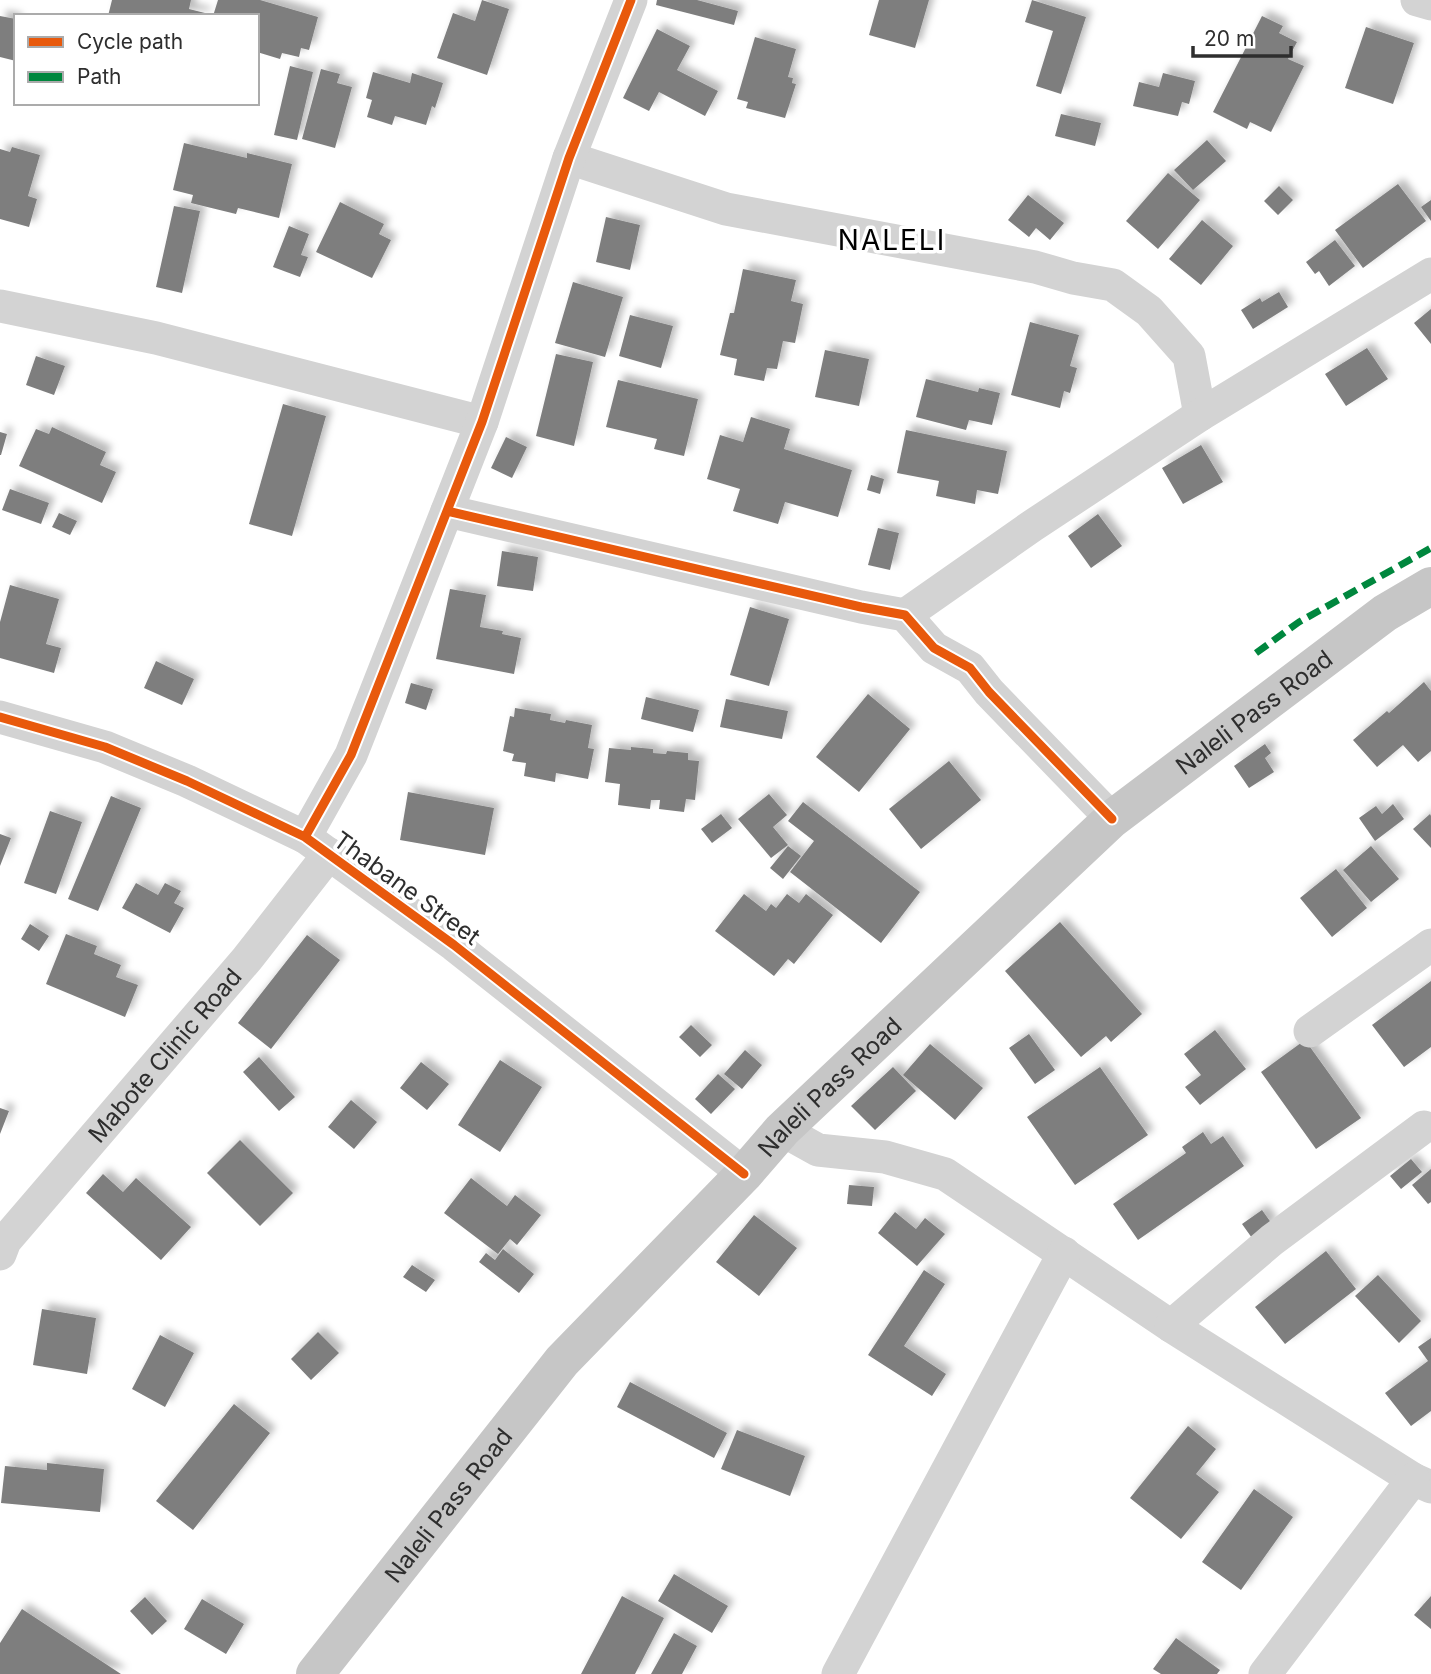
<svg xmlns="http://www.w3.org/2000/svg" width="1431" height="1674" font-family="Inter,sans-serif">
<defs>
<filter id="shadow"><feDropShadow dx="6" dy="-6" stdDeviation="3.5" flood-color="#0004"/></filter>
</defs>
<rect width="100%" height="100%" fill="#fff"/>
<path fill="#7e7e7e" filter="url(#shadow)" d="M112 0H191L189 9 205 13V16H108Z
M218 0H260L318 17 309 50 301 48 299 57 282 53 280 59 257 52V16H213Z
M482 0 509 9 487 75 437 58 453 13 475 21Z
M657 0H697L738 11 734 25 656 5Z
M879 0H929L915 48 869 35Z
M1032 0 1086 17 1061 94 1036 86 1053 31 1025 22Z
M0 16 16 19V61L0 57Z
M1262 16 1283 26 1279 33 1297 42 1288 59 1304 66 1271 132 1250 122 1247 129 1213 112Z
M1366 27 1414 43 1393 104 1345 88Z
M657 29 690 46 677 70 718 91 705 116 659 92 649 111 623 98Z
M755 37 796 49 788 77 793 78 792 83 796 84 785 118 746 108 748 102 737 99Z
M290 66 313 72 297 140 274 135Z
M321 69 340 74 337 83 352 87 335 148 302 139Z
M373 72 410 83 412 73 443 83 435 108 432 106 426 125 395 116 392 125 367 117 372 100 366 98Z
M1163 73 1195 81 1189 104 1182 102 1178 116 1133 106 1139 82 1159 87Z
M1061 114 1101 123 1095 146 1055 136Z
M1207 140 1226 161 1193 190 1174 170Z
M184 143 247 158V153L292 164 279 218 238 208 236 214 191 203 193 195 173 190Z
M12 147 40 155 28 196 37 199 29 227 0 219V149L10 152Z
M1168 173 1200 200 1158 249 1126 221Z
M1398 184 1426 221 1363 268 1335 230Z
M1279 186 1293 200 1278 215 1264 201Z
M1028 195 1064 223 1050 240 1036 228 1029 237 1008 220Z
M1431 200V221L1421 207Z
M340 202 384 224 379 234 391 240 372 278 316 252Z
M174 206 200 211 182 293 156 287Z
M606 217 640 225 630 270 596 262Z
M1202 220 1233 246 1201 285 1169 259Z
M289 226 309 234 301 255 308 257 300 277 273 267Z
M1335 240 1355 266 1329 286 1319 271 1315 274 1306 262Z
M743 269 796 280 791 301 803 304 795 343 783 341 777 369 767 368 764 381 734 375 737 359 720 355 730 313H734Z
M573 282 623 297 605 357 555 343Z
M1279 292 1288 307 1253 329 1241 310 1260 298 1262 302Z
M1431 309V344L1414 323Z
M630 315 673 326 661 368 619 356Z
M1030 322 1079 335 1070 366 1077 368 1070 393 1064 391 1060 408 1011 395Z
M1367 348 1388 379 1346 406 1325 374Z
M825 350 869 359 859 406 815 397Z
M556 354 593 362 574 446 536 436Z
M36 356 65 366 54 395 26 385Z
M926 379 978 392 979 388 1000 393 992 425 969 420 966 430 916 417Z
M618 380 698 399 684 456 654 449 657 439 606 427Z
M283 404 326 416 292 536 249 524Z
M751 417 790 429 784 449 852 470 838 517 785 502 778 524 733 511 740 489 707 479 720 435 743 442Z
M52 427 106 452 100 465 116 472 102 503 19 466 36 429 49 434Z
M906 430 1007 451 998 494 977 490 975 504 936 496 939 481 897 473Z
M0 432 7 434 1 455H0Z
M506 437 527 447 512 478 491 468Z
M1201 445 1223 482 1183 504 1162 468Z
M871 475 884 479 880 494 867 490Z
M10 489 49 503 41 524 2 510Z
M59 513 77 521 70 535 52 527Z
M1098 514 1122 546 1091 568 1068 536Z
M878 528 899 533 890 570 868 565Z
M502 551 538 557 533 591 497 586Z
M10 585 59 599 46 644 61 648 54 673 0 658V622Z
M450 589 486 595 480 627 503 631 502 634 521 638 514 674 436 659Z
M750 607 789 619 769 686 730 675Z
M156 661 194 679 182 705 144 688Z
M1424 682 1431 691V751L1418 762 1403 745 1377 767 1353 740 1387 711 1389 713Z
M411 683 433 689 426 710 405 703Z
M868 694 910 729 859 792 816 757Z
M646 697 699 710 693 732 641 719Z
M726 699 788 711 782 739 720 727Z
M515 708 551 714 550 720 565 723 566 720 592 725 588 748 594 749 588 779 556 773 555 782 524 776 526 763 512 761 514 754 503 751 510 716 514 717Z
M1265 744 1271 753 1265 758 1274 772 1249 788 1234 766Z
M631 747 653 749V753L666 754 667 751 688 753V760L699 761 695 800 686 799 684 812 659 809 660 800H651L650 809 618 805 620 784 605 782 609 748 631 750Z
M949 761 981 800 921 849 889 809Z
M408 792 494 808 485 855 400 840Z
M769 794 787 815 773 827 788 845 771 858 738 819Z
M111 796 141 808 98 911 68 899Z
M803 802 920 892 881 943 790 872 814 841 788 821Z
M1393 804 1404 819 1375 841 1359 818 1376 806 1382 814Z
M50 811 82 822 56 894 24 883Z
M721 814 732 828 712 843 701 829Z
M1430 814 1431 816V848L1413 829Z
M0 834 11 838 0 866Z
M788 846 801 856 783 879 770 868Z
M1371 846 1399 879 1371 902 1343 870Z
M1336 869 1367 908 1332 937 1300 898Z
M136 883 158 895 165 883 181 891 174 903 184 908 170 933 122 908Z
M744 894 766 911 771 904 776 908 787 894 799 903 806 894 833 915 794 964 788 959 774 976 715 931Z
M1060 922 1142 1014 1111 1042 1106 1036 1081 1057 1005 971Z
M30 924 49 936 39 951 21 939Z
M66 934 97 946 94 954 121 965 116 977 138 985 125 1017 46 984Z
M307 935 340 960 271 1049 238 1023Z
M1431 981V1047L1404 1067 1372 1025Z
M691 1025 712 1045 700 1057 679 1037Z
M1215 1030 1246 1069 1200 1105 1185 1087 1201 1075 1184 1054Z
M1029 1034 1055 1070 1035 1084 1009 1048Z
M1305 1040 1361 1118 1316 1149 1261 1072Z
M930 1044 983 1088 955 1120 903 1075Z
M745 1050 762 1065 742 1089 724 1074Z
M259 1057 295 1097 279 1111 243 1072Z
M500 1060 542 1087 500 1152 458 1125Z
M421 1062 449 1084 427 1110 400 1088Z
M893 1067 916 1091 875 1130 851 1106Z
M1100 1067 1148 1135 1075 1185 1027 1117Z
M718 1074 735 1089 711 1114 695 1099Z
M351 1100 377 1122 354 1149 328 1127Z
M0 1108 9 1111 0 1134Z
M1203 1132 1211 1144 1223 1136 1244 1166 1138 1240 1113 1204 1186 1153 1182 1147Z
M240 1140 293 1193 260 1226 207 1173Z
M1411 1159 1422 1172 1401 1189 1390 1176Z
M1431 1169V1202L1428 1204 1412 1185Z
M103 1174 123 1192 136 1178 191 1227 161 1260 86 1193Z
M471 1178 507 1206 515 1195 541 1215 517 1245 510 1239 498 1254 444 1213Z
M849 1185 874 1187 872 1206 847 1204Z
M1262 1210 1272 1224 1252 1238 1242 1224Z
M895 1212 916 1229 925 1218 945 1234 917 1266 878 1233Z
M754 1215 797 1248 759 1296 716 1262Z
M503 1249 534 1274 519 1293 479 1262 486 1253 495 1260Z
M1326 1251 1356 1289 1285 1344 1255 1307Z
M412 1265 435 1280 426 1292 403 1277Z
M924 1270 945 1284 904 1346 946 1374 932 1396 868 1355Z
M1378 1275 1421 1321 1399 1343 1355 1296Z
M42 1309 96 1318 87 1374 33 1365Z
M318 1332 339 1353 311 1380 291 1359Z
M160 1335 194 1353 165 1407 132 1389Z
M1431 1338V1411L1411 1426 1385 1393 1428 1361 1418 1347Z
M630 1382 727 1433 714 1458 617 1407Z
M234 1404 270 1433 193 1530 156 1501Z
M1188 1426 1216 1449 1196 1474 1219 1492 1181 1539 1130 1498Z
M737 1430 805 1456 790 1496 721 1469Z
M47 1463 104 1469 100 1512 1 1503 5 1466 47 1470Z
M1254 1489 1293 1517 1241 1590 1202 1562Z
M674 1574 728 1606 712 1633 658 1601Z
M622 1596 664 1618 635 1674H581Z
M1431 1596V1629L1414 1615Z
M145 1597 167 1621 152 1635 130 1611Z
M202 1599 244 1624 226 1654 184 1629Z
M22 1609 121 1674H0V1643Z
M674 1633 697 1646 682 1674H651Z
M1176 1638 1220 1670 1217 1674H1161L1153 1669Z"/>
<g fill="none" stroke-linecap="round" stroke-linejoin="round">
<g stroke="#d3d3d3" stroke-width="33">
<path d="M1417 0 1431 4"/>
<path d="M569 158 726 209 1035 267 1073 278 1113 285 1149 311 1189 356 1200 415"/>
<path d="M0 306 156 338 482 422"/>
<path d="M447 511 861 607 905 615 934 648 970 668 989 692 1112 819"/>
<path d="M905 615 1032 526 1200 415 1431 274"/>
<path d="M0 717 105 747 187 781 305 837 454 945 744 1174"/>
<path d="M305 837 351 755 482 422 569 158 631 0"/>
<path d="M1310 1031 1431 945"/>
<path d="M782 1130 818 1150 885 1157 945 1174 1171 1326 1413 1479 1431 1487"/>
<path id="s1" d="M0 1254 5 1241 247 959 329 854"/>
<path d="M1171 1326 1272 1240 1424 1127"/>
<path d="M838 1674 1064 1253"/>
<path d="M1265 1674 1413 1479"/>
</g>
<path stroke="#c6c6c6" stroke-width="38" id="s2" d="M315 1674 562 1361 744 1174 782 1130 1112 819 1385 613 1431 586"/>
<path stroke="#00873e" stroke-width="7" stroke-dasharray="14 7" stroke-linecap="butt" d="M1256 653 1299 622 1431 548"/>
<g stroke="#fff" stroke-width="13">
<path id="cycleway" d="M447 511 861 607 905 615 934 648 970 668 989 692 1112 819
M0 717 105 747 187 781 305 837 454 945 744 1174
M305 837 351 755 482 422 569 158 631 0"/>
</g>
<use href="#cycleway" stroke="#e8590c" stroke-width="9"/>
</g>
<g text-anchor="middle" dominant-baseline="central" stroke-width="7" stroke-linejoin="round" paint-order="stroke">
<g font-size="24" fill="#2e2e2e" stroke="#fff">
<text stroke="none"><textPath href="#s2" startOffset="1349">Naleli Pass Road</textPath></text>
<text transform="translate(407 888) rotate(36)">Thabane Street</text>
<text stroke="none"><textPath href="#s1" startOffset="259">Mabote Clinic Road</textPath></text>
<text stroke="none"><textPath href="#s2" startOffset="782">Naleli Pass Road</textPath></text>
<text stroke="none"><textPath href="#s2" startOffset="215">Naleli Pass Road</textPath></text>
</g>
<g font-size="28" letter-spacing="2" fill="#000" stroke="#fff">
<text x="892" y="240">NALELI</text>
</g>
</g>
<rect x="14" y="14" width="245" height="91" fill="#ffffff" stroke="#ababab" stroke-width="2"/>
<rect x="28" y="37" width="35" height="10" fill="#e8590c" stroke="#ababab" stroke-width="2"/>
<text x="77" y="49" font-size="21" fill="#2e2e2e">Cycle path</text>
<rect x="28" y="72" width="35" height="10" fill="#00873e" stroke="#ababab" stroke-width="2"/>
<text x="77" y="84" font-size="21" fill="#2e2e2e">Path</text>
<path d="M1193 46v10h98v-10" fill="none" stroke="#2e2e2e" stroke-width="3.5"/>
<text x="1204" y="46" font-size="21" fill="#2e2e2e" stroke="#ffffff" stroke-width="5" paint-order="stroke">20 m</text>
</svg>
